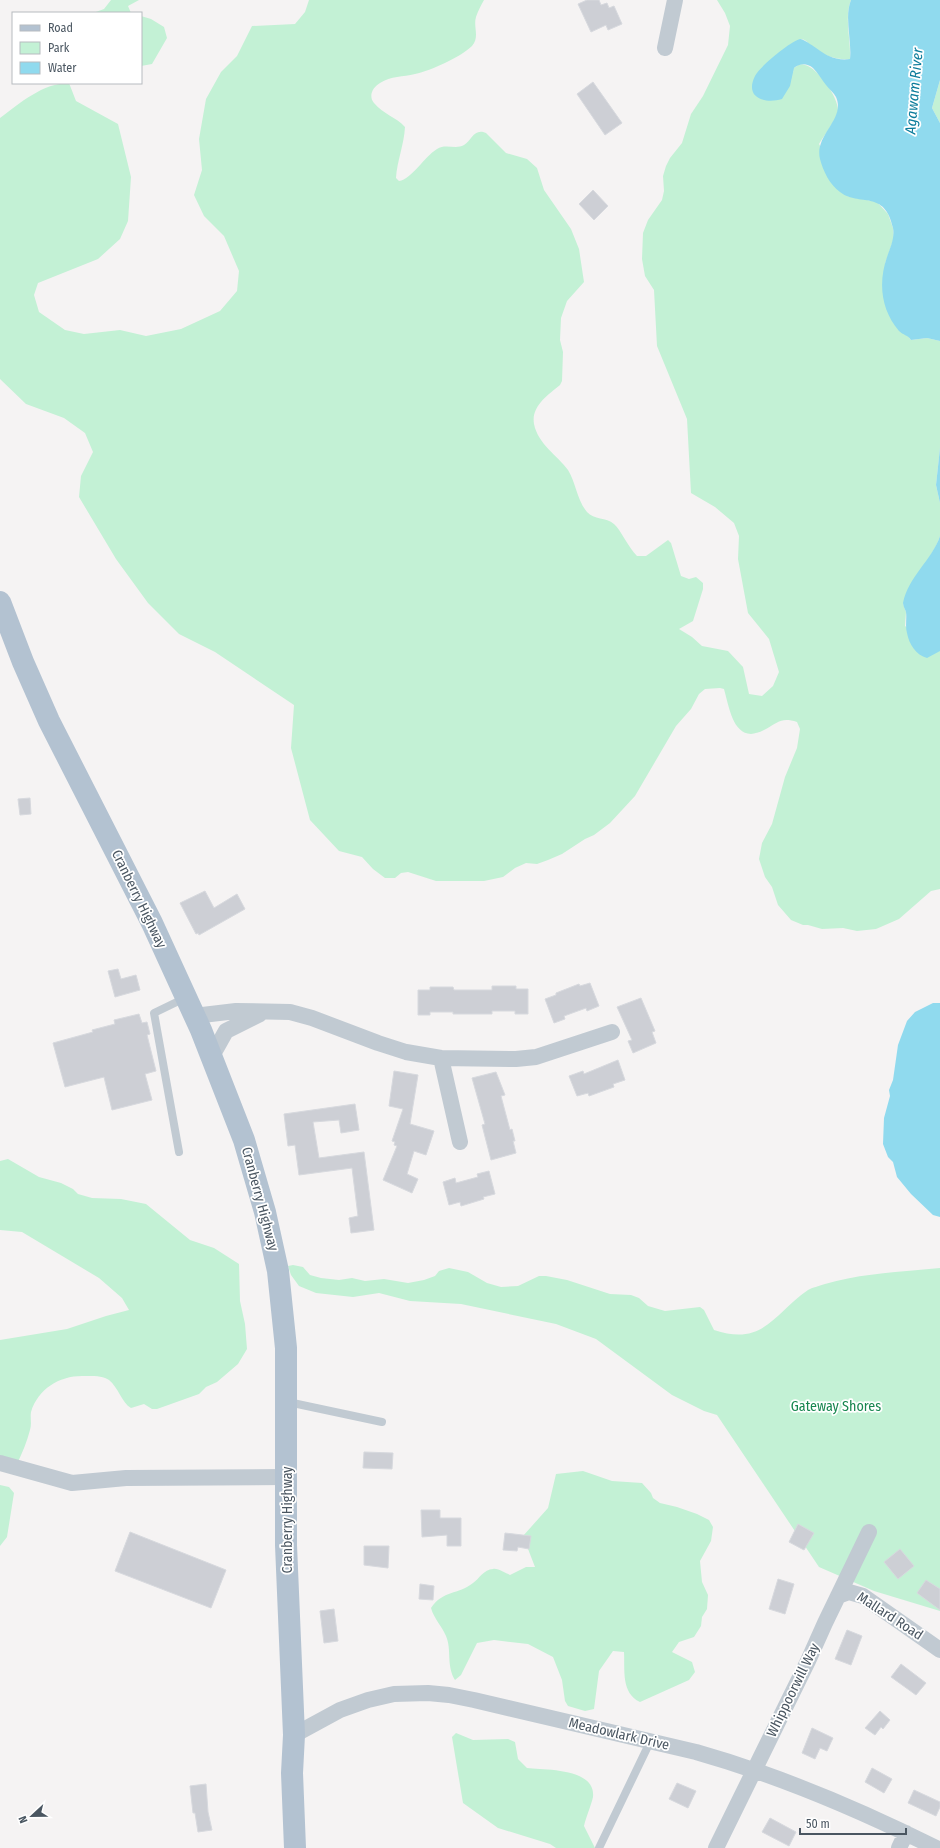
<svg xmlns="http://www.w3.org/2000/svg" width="940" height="1848" font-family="'Fira Sans Condensed',sans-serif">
<rect width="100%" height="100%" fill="#f5f3f3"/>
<path fill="#c3f1d5" d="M111 0H139L128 6 131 13H93L104 9Z
M309 0H484C481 5 478 11 476 17 473 27 480 37 472 46 459 58 432 70 415 74 403 77 391 76 380 83 373 87 368 96 374 103 383 114 396 117 405 127 404 145 397 161 396 178L399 181C412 179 424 157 437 149 446 143 455 150 464 145 472 140 474 128 486 133L506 153 527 159 537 168 544 190 571 229 579 249 584 282 567 301 561 318 560 340 563 352 562 381 560 385C548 395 531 406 534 424 538 444 557 455 568 470 576 483 577 500 587 512 594 520 606 517 614 524 621 530 628 547 637 556H646L668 540 671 543 681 576 689 579 696 577 703 583V589L693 621 679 629 692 637 702 646 728 651 743 667 749 694 762 696 773 686 779 672 769 639 748 613 738 559 739 536 734 523 715 507 691 493 687 419 657 346 654 290 645 276 642 259 643 233 648 220 662 200 664 191 663 176 666 166 670 158 682 143 691 114 703 96 728 45 730 26 725 13 717 0H851C844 17 851 40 850 59 837 60 824 56 813 48 809 44 806 39 800 39L790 86 794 68C798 65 801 63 805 65 818 68 839 98 838 111 837 118 824 136 819 144L847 196 877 202 888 214 893 228 894 238 885 264 908 336 911 340 927 338 940 341V448L936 485 940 503V536L937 544 903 604 906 612 905 626 940 651V889L931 891 899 919 876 929 857 931 843 928 822 929 808 925H803L791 920 778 905 772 887 765 877 759 859 762 843 772 824 785 777 797 748 800 729 797 722C782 717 778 722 766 729 735 747 730 711 724 689L720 688 705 689 699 694 691 709 676 726 635 796 610 823 594 835 585 839 562 854 548 860 537 864 526 863 515 868 503 877 484 881H436L408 872 401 873 395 878H385L373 869 362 857 339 851 310 820 291 748 294 705 215 652 179 634 148 603 116 559 79 497 81 476 93 452 85 433 64 418 26 404 0 379V118C20 103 43 83 69 83L76 101 118 124 131 177 128 221 120 239 98 259 38 283 34 295 39 312 65 330 84 334 120 330 146 336 181 329 220 311 237 291 239 271 224 236 204 216 194 195 202 170 199 139 206 99 221 72 237 56 252 26 295 24 305 12Z
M141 16 151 19 164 27 167 38 152 64 141 66Z
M940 80V123L932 108Z
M8 1159 39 1177 61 1183 73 1189 78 1194 92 1198 121 1199 146 1204 190 1240 214 1248 239 1264 240 1301 245 1324 247 1349 238 1364 217 1382 206 1387 199 1394 157 1409H152L144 1404 131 1408C122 1403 118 1387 109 1380 103 1375 89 1376 82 1376 59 1376 38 1389 31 1412 30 1418 32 1424 30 1430 27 1442 22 1453 17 1464L0 1465V1340L67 1329 106 1316 129 1310 122 1298 99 1278 22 1232 0 1230V1161Z
M293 1265 303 1267 310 1275 321 1278 339 1280 352 1278 365 1281 384 1279 408 1283 424 1280 435 1276 439 1271 449 1268 468 1272 487 1283 501 1287 518 1286 539 1276H546L567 1280 610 1294 631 1295 639 1298 648 1306 665 1311 700 1307 704 1310 714 1330C764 1347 774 1313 808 1290 813 1287 820 1286 825 1284 862 1273 902 1272 940 1268V1611L874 1591 819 1567 717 1415 704 1411 672 1395 596 1339 556 1324 461 1304 410 1301 379 1293 353 1297 316 1293 299 1286 291 1275 288 1266Z
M583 1471 612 1481 642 1483 651 1493 653 1498 660 1503 677 1507 697 1514 709 1520 713 1527 711 1541 700 1561 702 1582 708 1595 707 1609 702 1617 701 1626 694 1637 679 1642 672 1652 692 1662 695 1672 689 1680 640 1702C621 1693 625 1670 624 1652L613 1651 599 1671 594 1709 585 1711 568 1706 565 1701 562 1680 553 1657 528 1644 494 1640 477 1643 461 1675 455 1680C446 1665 452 1650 446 1636 442 1626 434 1619 431 1608 443 1590 458 1595 473 1583 479 1579 484 1569 493 1569 498 1568 505 1573 510 1575L526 1567H535L523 1536 548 1508 556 1474Z
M0 1485 9 1487 14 1493 7 1537 0 1546Z
M456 1733 473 1740 508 1739 515 1742 518 1759 527 1768C545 1770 596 1768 593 1797 591 1806 586 1817 584 1826L595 1848H556L550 1844 498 1828 463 1803 452 1737Z"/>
<path fill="#90daee" d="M851 0H940V80L932 108 940 123V341L927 338 911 340C908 335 903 335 899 331 881 310 878 283 887 257 890 248 895 238 893 228 885 189 859 207 840 192 830 185 823 171 820 159 814 135 846 119 836 97 834 93 829 89 826 85 822 80 818 73 813 68 807 63 800 63 794 68L790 86 782 99C765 104 744 98 755 76 759 67 791 41 800 39 804 38 823 54 829 56 835 59 843 60 850 59 852 40 844 17 851 0Z
M940 448V503L936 485Z
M940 536V651L927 658C916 655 909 644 907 633 905 626 907 619 906 612 905 609 903 606 903 603 908 577 932 560 940 536Z
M933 1003H940V1217L933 1215 911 1194 897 1177 893 1162 888 1157 883 1144 884 1118 890 1096 889 1090 893 1080 898 1045 907 1021 915 1012Z"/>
<path fill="#cdcfd5" stroke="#d7d9de" d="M587 0H599L601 5 607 3 609 8 614 6 622 24 608 30 606 25 591 32 578 4Z
M593 82 622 123 605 135 577 94Z
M593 190 608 206 594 220 579 204Z
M30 798 31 814 20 815 18 799Z
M205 891 214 908 237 894 245 909 199 935 198 933 196 934 180 903Z
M118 969 121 979 136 975 140 990 115 997 108 971Z
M590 983 599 1006 587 1011 586 1008 564 1016 565 1019 554 1023 545 999 556 995V993L579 984 580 986Z
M492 986H516V989H528V1014H515V1011H492V1014H453V1012H430V1015H418V990H430V987H453L454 990H492Z
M641 998 655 1031 652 1032 656 1043 633 1053 628 1041 632 1040 617 1007Z
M139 1014 142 1023 147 1022 150 1034 147 1035 156 1071 145 1074 152 1100 112 1110 104 1077 65 1087 53 1043 93 1032 92 1030 115 1024 114 1020Z
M618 1060 625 1080 613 1084 614 1087 589 1096 588 1093 577 1096 569 1076 583 1071 584 1074Z
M394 1071 418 1075 410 1124 434 1131 426 1155 414 1151 407 1174 418 1179 412 1193 383 1180 397 1146 394 1145 395 1142 392 1141 403 1109 389 1106Z
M496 1072 505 1095 501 1096 510 1130 512 1129 515 1141H513L516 1153 491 1160 482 1125 485 1124 472 1078Z
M355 1104 359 1130 341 1133 339 1120 313 1122 319 1158 364 1152 374 1230 351 1233 349 1218 358 1216 352 1168 299 1175 295 1145 288 1146 284 1114Z
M489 1171 495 1194 483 1197 484 1199 461 1206 460 1202 449 1205 443 1182 455 1178 456 1183 478 1177 477 1174Z
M364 1452 393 1453 392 1469 363 1468Z
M421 1510H440V1518H461V1546H447V1535L422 1537Z
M798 1524 814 1533 804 1550 789 1542Z
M130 1532 226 1570 211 1608 115 1571Z
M505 1533 531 1536 529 1549 518 1547 517 1551 503 1550Z
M364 1546H389L388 1568 364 1565Z
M900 1549 914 1566 898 1579 884 1562Z
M778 1579 794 1584 785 1614 769 1609Z
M926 1580 940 1589V1610L917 1593Z
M420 1584 434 1586 433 1600 419 1599Z
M334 1609 338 1641 324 1643 320 1611Z
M847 1630 862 1636 851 1665 835 1659Z
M901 1664 926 1683 916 1695 891 1677Z
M880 1711 890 1720 883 1729 881 1727 875 1735 865 1728Z
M812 1728 833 1738 827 1751 820 1748 815 1759 802 1753Z
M872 1768 892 1779 884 1793 865 1782Z
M677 1783 696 1791 688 1808 669 1799Z
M206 1784 208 1812 212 1830 198 1832 195 1813H193L190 1786Z
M914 1790 940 1802V1807L936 1816 908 1803Z
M770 1818 796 1832 789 1846 762 1832Z"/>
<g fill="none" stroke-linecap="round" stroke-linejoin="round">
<path stroke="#c1cad2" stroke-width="8" d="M179 1152 154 1013 185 998
M288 1402 382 1422
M599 1848 650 1742"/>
<path stroke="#c1cad2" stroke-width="16" d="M665 48 675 0
M194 1016 236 1011 290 1012 312 1018 378 1043 406 1052 441 1058 516 1059 536 1057 612 1032
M212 1056 226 1031 260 1014
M441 1058 460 1142
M0 1463 72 1483 126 1478 286 1477
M838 1596 849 1592 863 1596 940 1650
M294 1735 340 1710 368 1700 394 1694 428 1693 449 1695 474 1700 696 1752C781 1776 858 1809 936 1848
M716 1848 808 1661 825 1623 869 1532
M899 1848 906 1833"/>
<path stroke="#b3c2d1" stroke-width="22" d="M0 602 23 662 49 721 152 923 201 1030 244 1140 265 1212 278 1271 286 1348V1545L294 1735 292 1773 295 1848"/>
</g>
<g text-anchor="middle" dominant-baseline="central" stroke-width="3.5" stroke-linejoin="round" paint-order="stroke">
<g font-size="14" fill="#4a5661" stroke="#fff">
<text transform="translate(139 899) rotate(64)">Cranberry Highway</text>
<text transform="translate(260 1199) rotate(75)">Cranberry Highway</text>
<text transform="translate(287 1520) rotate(-90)">Cranberry Highway</text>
<text transform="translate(890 1616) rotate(33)">Mallard Road</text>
<text transform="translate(793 1690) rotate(-64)">Whippoorwill Way</text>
<text transform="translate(619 1734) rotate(13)">Meadowlark Drive</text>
</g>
<g font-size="14" fill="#17864f" stroke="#fff">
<text x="836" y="1406">Gateway Shores</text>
</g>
<g font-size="15" font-style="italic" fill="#0c7c9b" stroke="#fff">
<text transform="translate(914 91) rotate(-85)">Agawam River</text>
</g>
</g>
<rect x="12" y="12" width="130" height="72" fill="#ffffff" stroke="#b7bbc0"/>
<rect x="20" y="25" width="20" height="6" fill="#b3c2d1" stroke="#b7bbc0"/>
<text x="48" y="32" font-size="12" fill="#4a5661">Road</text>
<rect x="20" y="42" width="20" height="12" fill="#c3f1d5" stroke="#b7bbc0"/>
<text x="48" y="52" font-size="12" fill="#4a5661">Park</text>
<rect x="20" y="62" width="20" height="12" fill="#90daee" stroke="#b7bbc0"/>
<text x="48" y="72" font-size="12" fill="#4a5661">Water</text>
<g transform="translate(32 1816) rotate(248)" stroke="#ffffff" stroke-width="3" paint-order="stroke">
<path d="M0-3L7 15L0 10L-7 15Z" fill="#4a5661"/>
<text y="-6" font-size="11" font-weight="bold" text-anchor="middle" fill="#4a5661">N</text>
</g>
<path d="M800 1828v6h106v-6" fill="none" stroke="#4a5661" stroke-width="2"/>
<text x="806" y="1828" font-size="12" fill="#4a5661" stroke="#ffffff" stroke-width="3" paint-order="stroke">50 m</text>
</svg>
